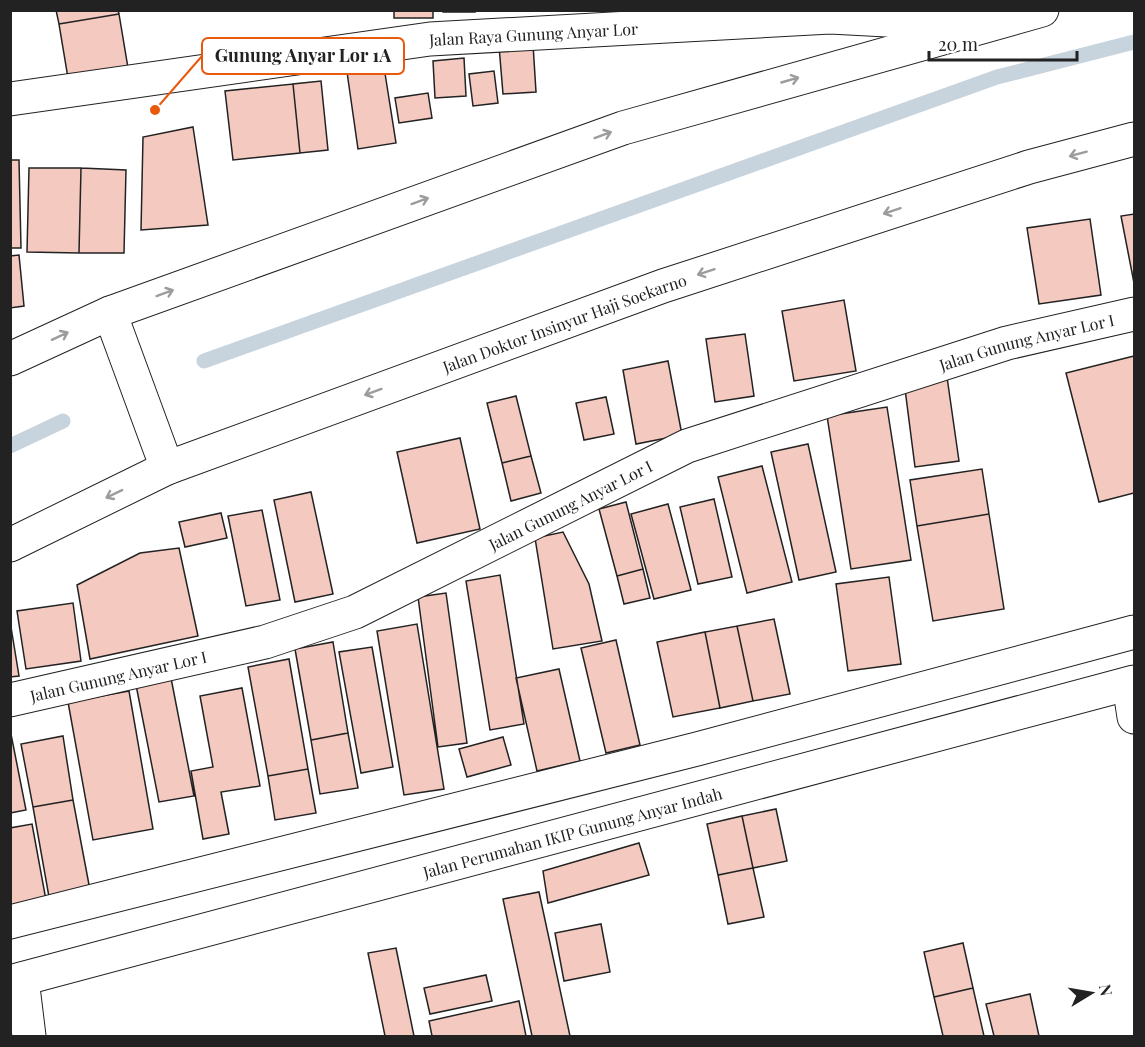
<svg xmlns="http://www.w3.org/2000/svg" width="1145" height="1047" font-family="'Playfair Display',serif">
<rect width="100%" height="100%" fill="#fff"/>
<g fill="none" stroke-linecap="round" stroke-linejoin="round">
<path stroke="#c7d3dd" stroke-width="15" d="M204 361 997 77 1134 42
M10 446 63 421"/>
</g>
<path fill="#f3c9c0" stroke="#222" stroke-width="1.5" d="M56 10H118L119 14 59 24Z
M394 10H433V18H394Z
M443 10H475V12H443Z
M119 14 128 68 68 78 59 24Z
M533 44 536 92 503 94 499 46Z
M464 58 466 96 435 98 433 61Z
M384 67 396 143 358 149 347 72Z
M494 71 498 103 473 106 469 74Z
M321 81 328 150 300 153 293 84Z
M293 84 300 153 233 160 225 91Z
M428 93 432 118 399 123 395 98Z
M193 127 208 225 141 230 143 137Z
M10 160H19L21 248H10Z
M29 168H81L79 253 27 252Z
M81 168 126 170 124 253H79Z
M1134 214V283L1121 216Z
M1090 219 1101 295 1039 304 1027 228Z
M19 255 24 306 10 308V256Z
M844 300 856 371 794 381 782 311Z
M745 334 754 396 715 402 706 339Z
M1134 356V493L1099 502 1066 373Z
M668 361 682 435 636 444 623 370Z
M947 377 959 461 915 467 905 389Z
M516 396 531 456 502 463 487 403Z
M606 397 614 434 584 440 576 403Z
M887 407 911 560 851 569 827 416Z
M460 438 480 529 417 543 397 452Z
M808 444 836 572 799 580 771 452Z
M531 456 541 493 511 501 502 463Z
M762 466 792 582 747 593 718 477Z
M982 469 989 514 917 526 910 480Z
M311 492 333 594 295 602 274 500Z
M714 499 732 577 698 584 680 507Z
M626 502 643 569 617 576 599 509Z
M668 504 691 590 654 599 631 514Z
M262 510 280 600 246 606 228 516Z
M221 513 227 538 185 547 179 522Z
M989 514 1004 609 933 621 917 526Z
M563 532 589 584 602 641 553 649 535 538Z
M179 548 198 636 90 659 77 585 140 553Z
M643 569 650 598 624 604 617 576Z
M500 575 524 724 490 730 466 581Z
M889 577 901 664 848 671 836 584Z
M446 593 467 743 438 747 418 597Z
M73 603 81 661 26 669 17 611Z
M774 619 790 694 753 701 737 626Z
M10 621 19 676 10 677Z
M417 624 444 789 404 795 377 631Z
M737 626 753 701 720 708 705 632Z
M705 632 720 708 673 717 657 642Z
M616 640 640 745 606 753 581 648Z
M333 642 348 733 311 740 295 649Z
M372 647 393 767 361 773 339 652Z
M289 659 308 769 268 776 248 667Z
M559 669 580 761 537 771 516 678Z
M171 678 194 796 159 802 136 685Z
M242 688 260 786 221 792 229 834 203 839 191 771 213 767 200 696Z
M129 691 153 829 93 840 68 702Z
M10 729 26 810 10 813Z
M348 733 358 788 320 794 311 740Z
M63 736 73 800 33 807 21 744Z
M503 737 511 765 467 777 459 749Z
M308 769 316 813 275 820 268 776Z
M73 800 90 890 49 897 33 807Z
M776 809 787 861 753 868 742 816Z
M742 816 753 868 718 875 707 824Z
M32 824 46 900 10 907V828Z
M639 843 649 875 548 903 543 871Z
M753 868 764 917 728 924 718 875Z
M539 892 570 1036H532L503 899Z
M601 924 610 972 564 981 555 933Z
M963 943 973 988 934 997 924 952Z
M396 948 414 1036H385L368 953Z
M486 975 492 1001 430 1014 424 988Z
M973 988 984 1036H943L934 997Z
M1030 994 1039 1036H994L986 1004Z
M519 1001 526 1036H432L429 1021Z"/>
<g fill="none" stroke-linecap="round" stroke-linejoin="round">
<g stroke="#222" stroke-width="35">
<g id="minor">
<path id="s1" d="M10 99 430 39 830 17 982 25"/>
<path d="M1129 684 1134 717"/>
<path id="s2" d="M10 700 265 642 355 612 687 446 1007 343 1134 314"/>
<path d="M10 922 697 749 1134 632"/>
<path d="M22 979 29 1036"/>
<path id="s3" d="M10 982 1134 682"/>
</g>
</g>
<g stroke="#222" stroke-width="35">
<g id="primary">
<path d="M110 313 167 468"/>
<path d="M10 359 110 313 623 128 1042 10"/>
<path id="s4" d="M10 545 167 468 663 286 1029 167 1134 139"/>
</g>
</g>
<use href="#minor" stroke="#fff" stroke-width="33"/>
<use href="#primary" stroke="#fff" stroke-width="33"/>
</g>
<defs><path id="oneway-shaft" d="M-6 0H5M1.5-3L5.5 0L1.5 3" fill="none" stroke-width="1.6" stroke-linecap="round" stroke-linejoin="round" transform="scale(1.5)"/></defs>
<g stroke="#9c9c9c">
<use href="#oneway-shaft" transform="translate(790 80) rotate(-16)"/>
<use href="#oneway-shaft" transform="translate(603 135) rotate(-20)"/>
<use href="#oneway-shaft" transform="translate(1078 154) rotate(165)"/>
<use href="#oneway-shaft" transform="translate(420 201) rotate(-20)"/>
<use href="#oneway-shaft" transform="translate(892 211) rotate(162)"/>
<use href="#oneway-shaft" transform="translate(706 272) rotate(162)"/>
<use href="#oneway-shaft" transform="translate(165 293) rotate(-20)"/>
<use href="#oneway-shaft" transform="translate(60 336) rotate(-25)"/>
<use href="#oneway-shaft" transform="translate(373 392) rotate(160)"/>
<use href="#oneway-shaft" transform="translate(114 494) rotate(154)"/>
</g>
<g text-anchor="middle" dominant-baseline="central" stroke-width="4.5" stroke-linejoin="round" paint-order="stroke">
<g font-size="16" fill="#222" stroke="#fff">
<text stroke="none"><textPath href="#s1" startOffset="528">Jalan Raya Gunung Anyar Lor</textPath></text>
<text stroke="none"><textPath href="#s4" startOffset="598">Jalan Doktor Insinyur Haji Soekarno</textPath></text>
<text stroke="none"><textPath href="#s2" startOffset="1083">Jalan Gunung Anyar Lor I</textPath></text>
<text stroke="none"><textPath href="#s2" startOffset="597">Jalan Gunung Anyar Lor I</textPath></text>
<text stroke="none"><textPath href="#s2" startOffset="111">Jalan Gunung Anyar Lor I</textPath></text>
<text stroke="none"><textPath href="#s3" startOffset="582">Jalan Perumahan IKIP Gunung Anyar Indah</textPath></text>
</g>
</g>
<path fill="none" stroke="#e8590c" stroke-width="2" d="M155 110L202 56"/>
<circle fill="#e8590c" stroke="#fff" stroke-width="2" cx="155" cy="110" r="6"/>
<rect fill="#fff" stroke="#e8590c" stroke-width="2" x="202" y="38" width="202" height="36" rx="6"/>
<g font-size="18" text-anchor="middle" font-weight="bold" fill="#222">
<text x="303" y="62">Gunung Anyar Lor 1A</text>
</g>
<rect width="1145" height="1047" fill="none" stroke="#222222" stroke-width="24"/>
<g transform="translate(1091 993) rotate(79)" stroke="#ffffff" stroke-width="4.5" paint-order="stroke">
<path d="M0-4.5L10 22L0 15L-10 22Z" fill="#222222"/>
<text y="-9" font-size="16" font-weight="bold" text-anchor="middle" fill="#222222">N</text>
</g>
<path d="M929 51v9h148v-9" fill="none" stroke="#222222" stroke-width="3"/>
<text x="938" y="51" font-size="18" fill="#222222" stroke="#ffffff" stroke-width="4.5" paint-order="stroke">20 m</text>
</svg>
